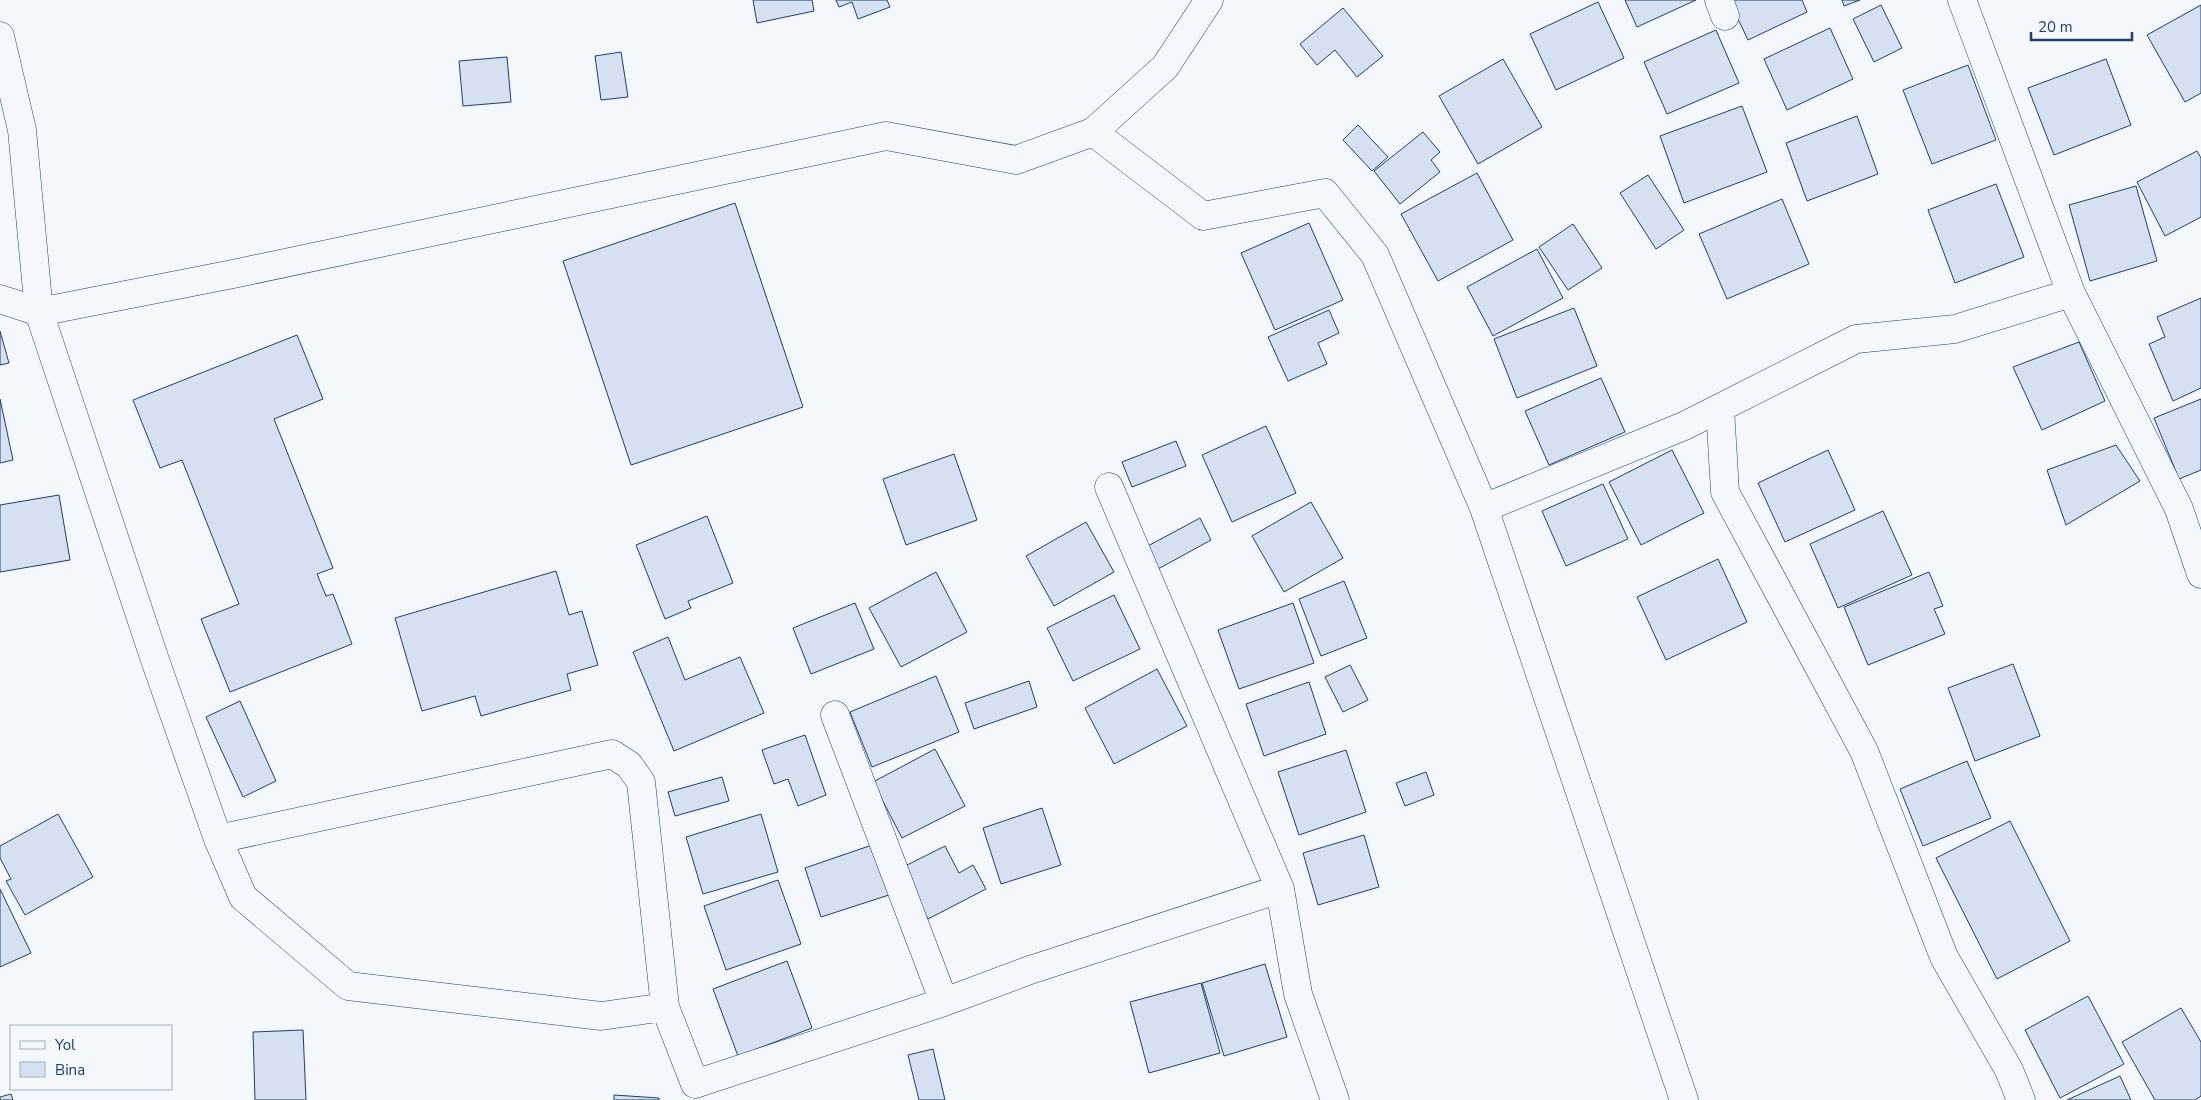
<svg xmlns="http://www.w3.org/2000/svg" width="2201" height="1100" font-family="'Nunito Sans',sans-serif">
<rect width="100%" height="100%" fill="#f4f7fb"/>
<path fill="#d5e0f0" stroke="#1d3f73" d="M753 0H812L814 11 757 23Z
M836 0H887L890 7 858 19 852 2 839 7Z
M1625 0H1696L1637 27Z
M1729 0H1802L1807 12 1748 40Z
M1842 0H1860L1844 6Z
M1598 2 1624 58 1556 90 1530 34Z
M1881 5 1902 48 1874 62 1853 19Z
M2201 5V93L2185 102 2147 35Z
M1343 8 1383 56 1357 77 1335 50 1317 65 1300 44Z
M1830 28 1853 79 1787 110 1764 59Z
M1716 30 1739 83 1667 114 1644 62Z
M621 52 628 97 601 100 595 56Z
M507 57 511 102 463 106 459 61Z
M1503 59 1542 127 1478 164 1439 96Z
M2106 59 2131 125 2054 155 2028 88Z
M1968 65 1996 140 1932 164 1903 90Z
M1742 106 1767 172 1684 203 1660 136Z
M1857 116 1878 174 1807 201 1786 143Z
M1358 125 1388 157 1372 171 1343 140Z
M1423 132 1440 152 1431 160 1440 172 1400 204 1374 171Z
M2197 151 2201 158V217L2165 236 2137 182Z
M1477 173 1513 240 1438 281 1401 214Z
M1648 175 1684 230 1656 249 1620 193Z
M1996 184 2024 257 1955 283 1928 210Z
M2136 186 2157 261 2090 281 2069 205Z
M1782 199 1809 264 1727 299 1699 234Z
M735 203 803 407 631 465 563 261Z
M1309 223 1343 300 1275 330 1241 253Z
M1573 224 1602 268 1568 290 1539 247Z
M1537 249 1563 298 1493 336 1467 287Z
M2201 298V388L2173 401 2149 344 2165 337 2157 317Z
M1574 308 1597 366 1517 398 1494 339Z
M1329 310 1339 333 1318 343 1327 364 1288 381 1268 337Z
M0 331 9 363 0 365Z
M297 335 323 399 274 419 333 568 317 574 326 596 333 594 352 644 230 692 201 619 239 604 182 460 160 468 133 400Z
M2079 342 2105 401 2042 430 2013 367Z
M1601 378 1625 432 1549 465 1525 411Z
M0 399 13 460 0 463Z
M2201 399V470L2179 479 2154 418Z
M1266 426 1296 493 1232 522 1202 455Z
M1176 441 1186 466 1132 487 1122 462Z
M2116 445 2140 481 2066 525 2047 470Z
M1672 450 1704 513 1641 545 1609 482Z
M1828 450 1855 510 1785 542 1758 483Z
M954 454 977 520 906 545 883 479Z
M1603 484 1628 539 1566 566 1542 511Z
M59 495 70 560 0 572V505Z
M1311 502 1343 558 1284 592 1252 536Z
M1883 511 1912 575 1838 608 1810 544Z
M707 516 733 583 688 601 691 608 665 619 636 545Z
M1200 518 1211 540 1158 569 1146 547Z
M1086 522 1114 572 1054 606 1026 556Z
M1718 559 1747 622 1666 660 1637 597Z
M556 571 569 615 582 611 598 665 567 674 571 690 481 716 475 696 422 711 395 618Z
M936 572 967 632 901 667 869 608Z
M1929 572 1943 606 1934 609 1945 634 1868 665 1844 607Z
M1344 581 1367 638 1321 656 1299 599Z
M1114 595 1140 649 1073 681 1047 628Z
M855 603 874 649 811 674 793 628Z
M1293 603 1314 663 1239 689 1218 630Z
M668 637 685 680 740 657 764 713 674 751 633 652Z
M2013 664 2040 736 1975 761 1948 688Z
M1350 665 1368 700 1343 712 1325 677Z
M1157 669 1187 726 1114 764 1085 708Z
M936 676 959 732 872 767 850 712Z
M1029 681 1037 707 974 729 965 703Z
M1309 682 1326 734 1264 756 1246 704Z
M240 701 276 781 243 797 206 717Z
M805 735 826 795 798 806 788 779 774 784 762 750Z
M935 749 965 806 902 838 873 782Z
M1346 750 1366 812 1299 835 1278 772Z
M1967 761 1991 818 1923 846 1900 789Z
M1426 772 1434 795 1405 806 1396 783Z
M722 777 729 801 675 816 668 792Z
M1042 808 1061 865 1001 884 983 828Z
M58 814 93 877 25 915 6 881 11 879 0 858V846Z
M761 814 778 872 703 894 686 837Z
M2010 821 2070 941 1997 979 1936 858Z
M1364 835 1379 887 1318 905 1303 853Z
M872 845 889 895 821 917 805 868Z
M945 846 959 873 973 865 986 889 928 919 901 868Z
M778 880 801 944 726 970 704 906Z
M0 889 31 953 0 967Z
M787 961 812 1028 738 1056 713 989Z
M1265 964 1287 1037 1224 1056 1202 983Z
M1201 983 1220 1053 1149 1073 1130 1002Z
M2088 996 2124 1064 2060 1098 2025 1030Z
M2181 1008 2201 1042V1096L2195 1100H2155L2122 1042Z
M303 1030 306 1100H255L253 1032Z
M933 1049 945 1100H919L908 1055Z
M2120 1076 2131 1100H2067Z
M11 1094 13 1100H0V1097Z
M614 1095 659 1098V1100H614Z"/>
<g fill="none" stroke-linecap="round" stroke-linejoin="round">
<g stroke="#1d3f73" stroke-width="29">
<path id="minor" d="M1719 0 1725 16
M1962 0 2071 293 2179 509 2201 574
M0 36 22 130 39 312 155 660 218 839 243 897 348 986 601 1016 665 1007 695 1084 944 1002 1030 970 1280 889
M1093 132 1203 216 1325 193 1375 255 1484 508 1684 1100
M0 299 39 312 233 274 886 136 1016 160 1093 132 1165 67 1209 0
M1720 408 1725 492 1864 751 1944 957 2009 1070 2021 1100
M1109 487 1280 889 1298 994 1335 1100
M1484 508 1684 426 1856 339 1955 329 2071 293
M835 715 944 1002
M218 839 612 754 629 765 641 782 665 1007"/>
</g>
<use href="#minor" stroke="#f4f7fb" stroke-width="28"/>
</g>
<rect x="10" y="1025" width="162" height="65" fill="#f4f7fb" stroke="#9eadc5"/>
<rect x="20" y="1041" width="25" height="8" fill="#f4f7fb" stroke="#9eadc5"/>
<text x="55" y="1050" font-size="15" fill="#1d3f73">Yol</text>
<rect x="20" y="1062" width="25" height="15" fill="#d5e0f0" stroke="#9eadc5"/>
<text x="55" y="1075" font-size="15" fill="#1d3f73">Bina</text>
<path d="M2031 32v8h101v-8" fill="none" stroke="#1d3f73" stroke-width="2.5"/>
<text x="2038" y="32" font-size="15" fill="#1d3f73" stroke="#f4f7fb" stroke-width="4" paint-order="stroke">20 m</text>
</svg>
